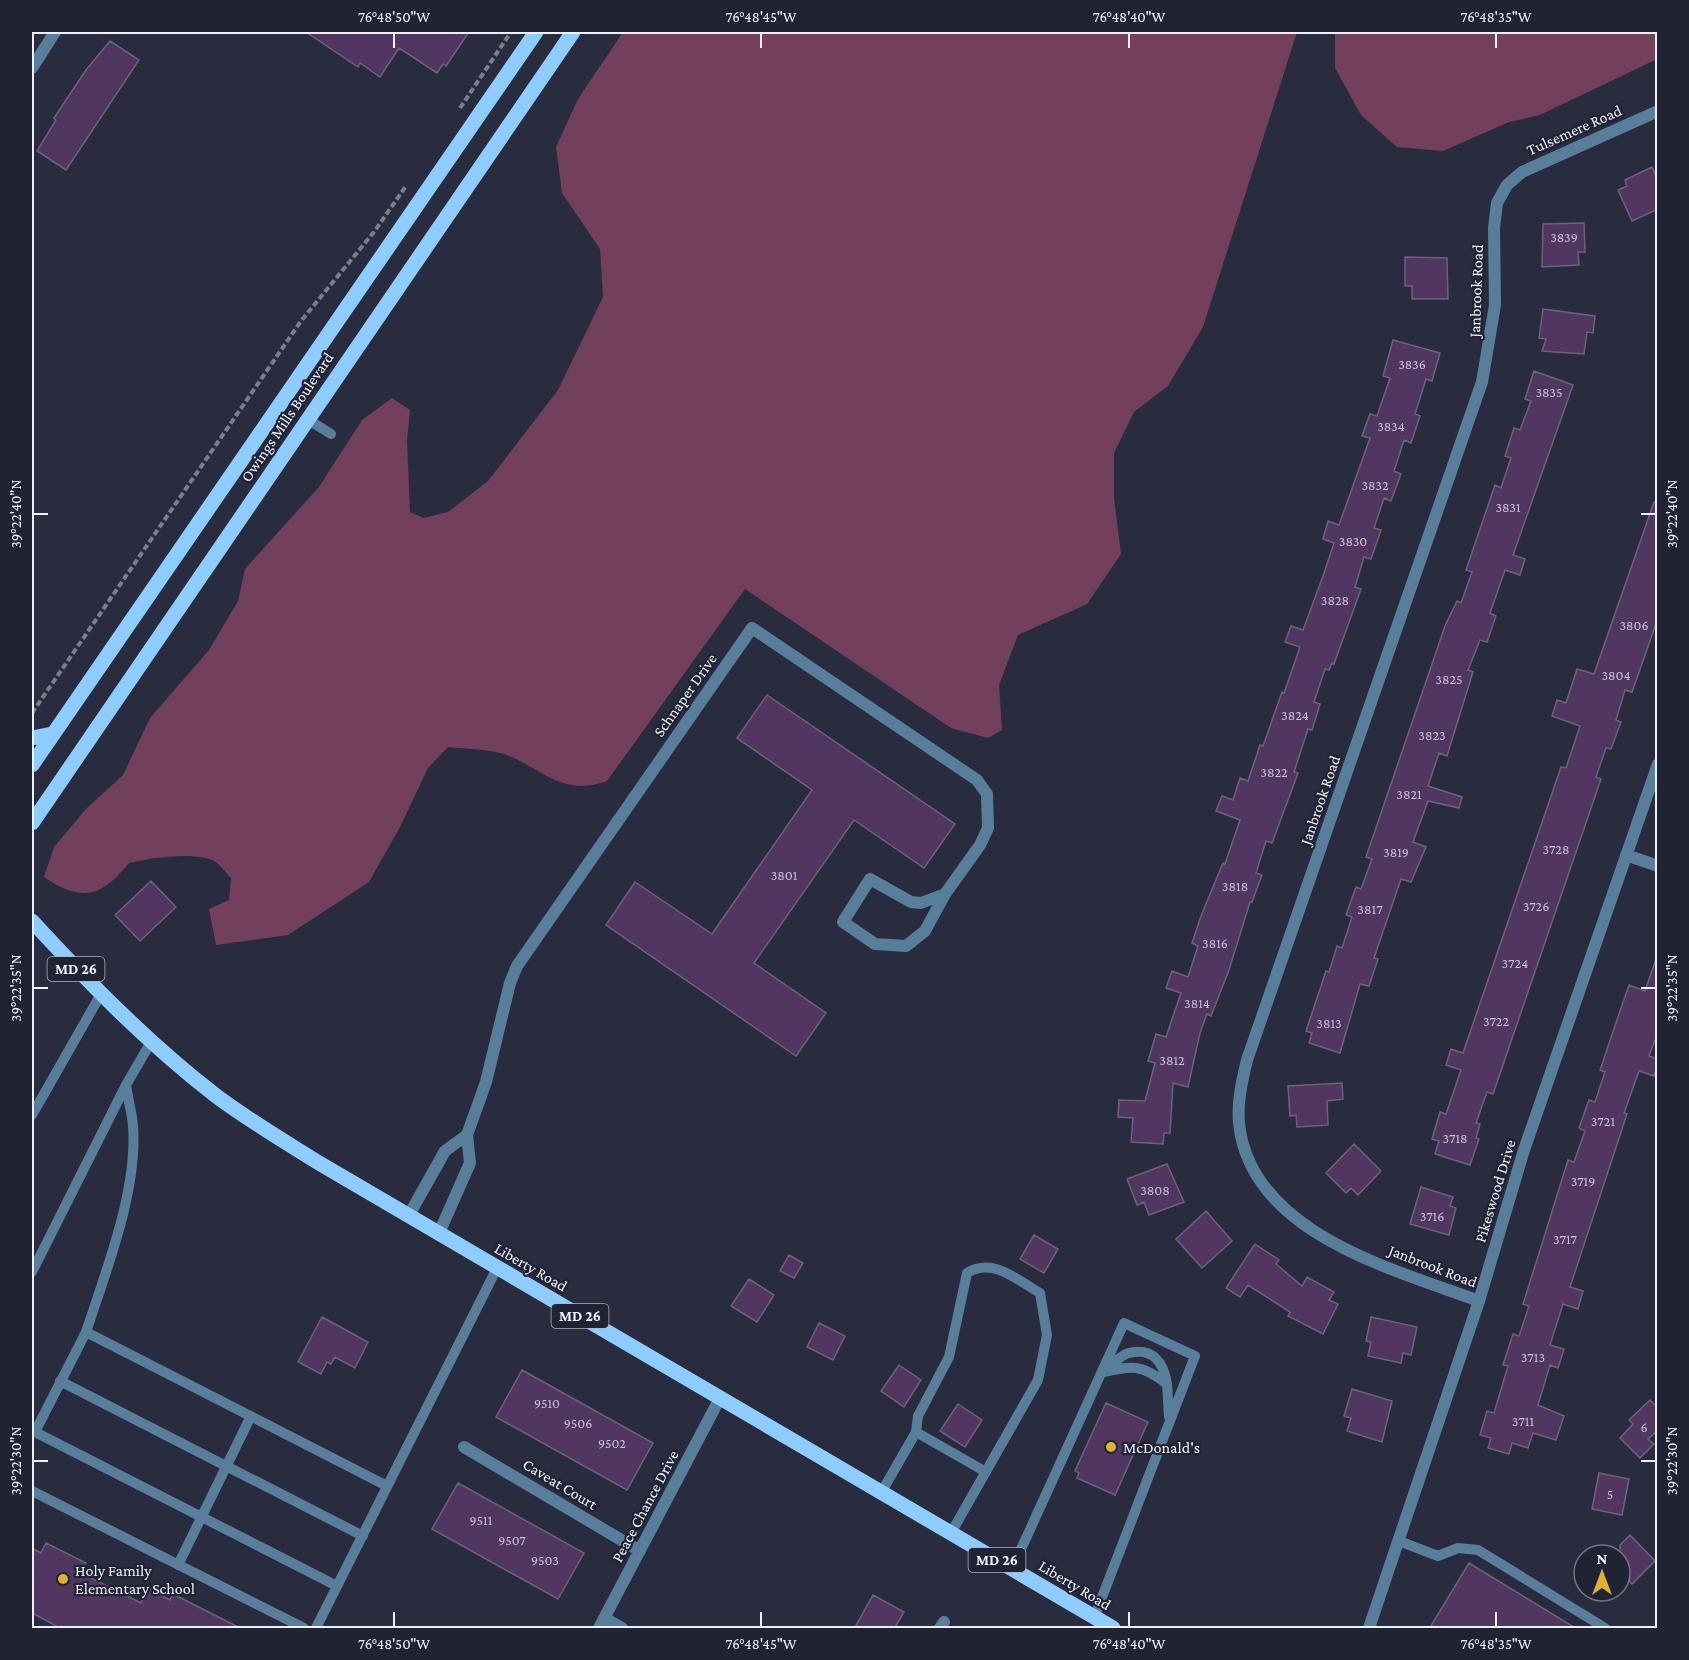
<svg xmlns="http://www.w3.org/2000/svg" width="1689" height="1660" font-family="'Crimson Pro',serif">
<rect width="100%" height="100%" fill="#292c3f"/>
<path fill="#72405c" d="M623 32H1297L1203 327 1168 386 1134 412 1114 453V498L1121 554 1087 604 1018 635 999 685 1002 730 988 738 951 728 745 589 607 781C561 797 544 769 504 754 487 749 466 749 448 747L428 768 400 827 369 882 288 935 216 945 209 909 229 900 231 878C226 873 220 864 214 861 194 851 150 858 129 863 101 898 81 902 44 877L54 847 86 809 123 775 150 718 209 650 238 601 245 569 319 487 362 420 392 398 410 410 407 440 410 512 424 518 448 512 488 481 558 390 603 297 600 249 562 193 556 147 578 99Z
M1335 32H1657V59L1540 115 1509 122 1443 151 1397 147 1361 115 1335 68Z"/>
<path fill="#513662" stroke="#6e6276" stroke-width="1.5" d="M306 32H469L446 66 443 64 437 73 399 48 380 77 360 63 358 67Z
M110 41 139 60 66 170 37 151 56 120 54 118 86 70Z
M1652 167 1658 180V209L1632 221 1618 190 1627 186 1625 180Z
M1584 223 1585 252H1578L1579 265 1542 267 1543 224Z
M1405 257 1447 258 1448 299H1412V286H1405Z
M1543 309 1595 316 1593 333 1587 332 1584 354 1542 351 1546 339 1539 338Z
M1393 340 1440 353 1432 381 1426 379 1415 414 1420 416 1411 443 1404 440 1394 471 1401 474 1391 501 1384 498 1374 528 1381 530 1371 559 1364 557 1355 587 1361 589 1334 664 1332 663 1329 670 1325 669 1314 702 1320 704 1312 730 1308 729 1294 772 1298 773 1272 843 1266 841 1256 873 1262 875 1252 902H1250L1229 970 1211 1016 1207 1014 1200 1033 1188 1087 1173 1083 1170 1133H1164L1163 1144 1131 1142 1133 1118 1118 1117 1119 1100 1145 1101 1155 1063 1148 1061 1156 1034 1166 1037 1181 993 1166 988 1172 971 1188 977 1198 946 1192 943 1201 916 1223 863 1225 864 1240 820 1216 811 1222 796 1233 800 1240 778 1248 781 1260 745 1263 746 1282 692 1284 693 1300 647 1285 642 1291 626 1303 630 1323 576 1334 543 1323 539 1328 521 1339 525 1370 438 1362 436 1370 414 1377 416 1390 378 1383 376Z
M1534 371 1573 385 1513 555 1525 559 1520 575 1505 570 1490 613 1496 616 1487 642 1480 640 1468 670 1473 672 1447 756 1439 753 1428 786 1462 797 1459 808 1428 801 1413 842 1426 847 1411 882 1401 879 1374 958 1378 959 1369 986 1360 984 1340 1053 1309 1043 1312 1033 1306 1031 1326 971 1329 972 1337 946 1342 948 1352 917 1346 915 1356 887 1361 889 1372 859 1366 857 1445 626 1457 601 1461 603 1472 572 1466 570 1495 485 1501 488 1511 458 1505 456 1514 428 1520 430 1531 401 1525 399Z
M1654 502 1658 503V618L1632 692 1625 690 1616 720 1621 722 1611 749 1606 748 1596 777 1601 779 1493 1094 1487 1092 1476 1123 1480 1124 1476 1138 1479 1139 1470 1165 1435 1154 1439 1141 1432 1139 1440 1112 1446 1114 1461 1070 1446 1065 1451 1049 1463 1053 1561 767 1566 768 1580 726 1552 716 1557 700 1566 703 1577 669 1594 674Z
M767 695 955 824 924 868 854 820 754 963 826 1013 796 1056 606 925 635 882 712 934 812 790 737 738Z
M151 881 176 907 140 941 115 915Z
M1655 962 1658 963V1032L1649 1056 1658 1059V1066L1654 1076 1639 1071 1624 1113 1627 1114 1570 1287 1583 1291 1578 1309 1563 1304 1550 1345 1564 1349 1558 1368 1550 1365 1538 1405 1564 1416 1556 1440 1533 1433 1528 1448 1512 1443 1509 1454 1488 1448 1491 1438 1480 1435 1487 1411 1494 1413 1508 1366 1503 1365 1513 1334 1519 1336 1529 1306 1523 1304 1541 1247 1568 1160 1574 1162 1585 1131 1579 1128 1589 1100 1595 1102 1605 1072 1600 1070 1619 1014 1629 985 1645 991Z
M1342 1083 1343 1099 1327 1101 1328 1125 1297 1127 1296 1115 1290 1116 1288 1086Z
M1354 1144 1381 1171 1358 1195 1351 1188 1346 1193 1326 1173Z
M1167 1164 1184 1202 1149 1215 1144 1202 1137 1205 1127 1179Z
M1421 1187 1453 1197 1450 1206 1456 1208 1449 1235 1410 1224Z
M1206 1211 1232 1241 1202 1268 1176 1239Z
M1034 1235 1058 1249 1044 1273 1020 1259Z
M1255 1244 1279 1260 1276 1264 1302 1286 1307 1277 1334 1292 1329 1300 1338 1304 1323 1334 1288 1316 1290 1312 1248 1285 1240 1297 1226 1288Z
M789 1255 803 1263 794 1278 780 1271Z
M749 1279 774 1295 757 1322 731 1306Z
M322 1317 368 1342 355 1368 335 1357 331 1364 327 1362 321 1374 298 1362Z
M1371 1317 1417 1327 1411 1355 1403 1353 1401 1363 1368 1356 1371 1342 1366 1341Z
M819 1323 845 1336 833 1360 807 1347Z
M899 1365 921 1380 904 1407 881 1391Z
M522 1370 653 1443 627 1490 496 1417Z
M1352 1389 1392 1401 1382 1442 1347 1431 1351 1418 1344 1416Z
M1650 1400 1658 1408V1430L1648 1439 1654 1444 1640 1458 1620 1438 1633 1424 1629 1420Z
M1106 1403 1148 1422 1115 1495 1077 1478 1079 1473 1075 1471Z
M958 1404 982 1420 965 1447 940 1431Z
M1599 1473 1629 1479 1622 1515 1592 1509Z
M458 1483 584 1553 558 1599 432 1529Z
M1630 1535 1655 1561 1632 1584 1620 1572V1545Z
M46 1543 86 1563 81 1573 141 1603 148 1588 170 1600 173 1594 242 1629H62L32 1613V1548L41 1553Z
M1469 1563 1577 1629H1429Z
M873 1595 904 1612 894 1629H854Z"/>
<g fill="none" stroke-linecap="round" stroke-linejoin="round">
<path stroke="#7b7e8e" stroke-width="4" stroke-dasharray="6 3" stroke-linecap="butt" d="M460 108 511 32
M32 713 301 321 374 232 406 186"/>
<path stroke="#587e9b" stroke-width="10" d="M307 419 331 434
M32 1115 101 994
M32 1272 126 1085 151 1042
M86 1332C106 1271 138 1190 133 1126 132 1113 128 1099 126 1085
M1106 1369C1113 1364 1122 1354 1129 1353 1154 1347 1164 1364 1167 1384
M1101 1373C1132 1365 1142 1364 1167 1384L1169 1417
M60 1381 363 1536
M916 1432 986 1472
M32 1491 304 1628
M881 1493 916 1432 918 1416 949 1357 967 1273C993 1257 1017 1280 1040 1293L1047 1335 1038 1380 951 1533
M1399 1541 1438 1556 1458 1548 1478 1550 1605 1628
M178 1565 251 1416
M1012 1569 1124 1323 1195 1356 1094 1618
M337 1586 35 1432 86 1332 387 1486
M316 1628 497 1268"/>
<path stroke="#587e9b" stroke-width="12" d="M32 68 55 32
M1626 855 1658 866
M409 1215 445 1151 467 1135
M439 1233 470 1163 467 1135 486 1082 510 983 517 966 752 628 977 780 987 794 988 828 980 845 945 894 921 903 911 902 870 879 843 922 875 944 906 946 925 931 945 894
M1479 1301C1393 1269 1250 1233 1239 1123 1237 1102 1242 1081 1247 1060L1482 382 1495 305 1494 228 1497 203 1507 185 1522 172 1658 111
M464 1447 640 1551
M604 1618 622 1628
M599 1628 720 1398
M940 1628 944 1622
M1369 1628 1479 1301 1524 1150 1658 764"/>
<path stroke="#8dccfd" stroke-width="15" d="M32 738 52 734
M32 765 536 32
M32 823 573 32
M32 921C89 983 148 1043 215 1095 248 1120 284 1141 319 1163L1113 1628"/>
</g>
<path fill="none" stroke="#eef1fd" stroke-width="2" d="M394 33V48M761 33V48M1129 33V48M1496 33V48M33 514H48M1641 514H1656M33 988H48M1641 988H1656M33 1461H48M1641 1461H1656M394 1612V1627M761 1612V1627M1129 1612V1627M1496 1612V1627"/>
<g fill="#dbb233" stroke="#202334" stroke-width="2">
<circle cx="1111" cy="1447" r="6"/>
<circle cx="63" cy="1579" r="6"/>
</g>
<g text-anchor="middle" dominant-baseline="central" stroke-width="4.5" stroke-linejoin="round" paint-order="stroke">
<g font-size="14" fill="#c7c2d6">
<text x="1564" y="237">3839</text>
<text x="1412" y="364">3836</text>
<text x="1549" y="392">3835</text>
<text x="1391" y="426">3834</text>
<text x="1375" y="485">3832</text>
<text x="1508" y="507">3831</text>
<text x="1353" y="541">3830</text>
<text x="1335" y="600">3828</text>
<text x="1634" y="625">3806</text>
<text x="1616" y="675">3804</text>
<text x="1449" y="679">3825</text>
<text x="1295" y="715">3824</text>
<text x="1432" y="735">3823</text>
<text x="1274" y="772">3822</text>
<text x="1409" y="794">3821</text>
<text x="1556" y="849">3728</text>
<text x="1396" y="852">3819</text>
<text x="784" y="875">3801</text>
<text x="1235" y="886">3818</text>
<text x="1536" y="906">3726</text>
<text x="1370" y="909">3817</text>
<text x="1215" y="943">3816</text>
<text x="1515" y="963">3724</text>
<text x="1197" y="1003">3814</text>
<text x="1496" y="1021">3722</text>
<text x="1329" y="1023">3813</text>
<text x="1172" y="1060">3812</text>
<text x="1603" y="1121">3721</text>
<text x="1455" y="1138">3718</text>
<text x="1583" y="1181">3719</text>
<text x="1155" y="1190">3808</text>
<text x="1432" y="1216">3716</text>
<text x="1565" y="1239">3717</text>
<text x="1533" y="1357">3713</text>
<text x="547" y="1403">9510</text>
<text x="1523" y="1421">3711</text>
<text x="578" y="1423">9506</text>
<text x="1644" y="1427">6</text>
<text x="612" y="1443">9502</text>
<text x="1610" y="1494">5</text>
<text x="481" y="1520">9511</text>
<text x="512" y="1540">9507</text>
<text x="545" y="1560">9503</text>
</g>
<g fill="#202334" stroke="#b0b3c1" stroke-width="1.5">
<rect x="47.5" y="957" width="57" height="24" rx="4.5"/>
<rect x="551.5" y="1304" width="57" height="24" rx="4.5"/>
<rect x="968.5" y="1548" width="57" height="24" rx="4.5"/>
</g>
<g font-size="15" font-weight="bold" fill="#eef1fd">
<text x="76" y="969">MD 26</text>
<text x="580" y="1316">MD 26</text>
<text x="997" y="1560">MD 26</text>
</g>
<g font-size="16" fill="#eef1fd" stroke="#202334">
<text transform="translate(1574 130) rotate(-24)">Tulsemere Road</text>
<text transform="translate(1476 291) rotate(-88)">Janbrook Road</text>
<text transform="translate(287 417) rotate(-56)">Owings Mills Boulevard</text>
<text transform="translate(685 695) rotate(-55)">Schnaper Drive</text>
<text transform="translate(1320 800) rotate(-71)">Janbrook Road</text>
<text transform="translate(1495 1191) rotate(-73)">Pikeswood Drive</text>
<text transform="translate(1433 1266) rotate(21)">Janbrook Road</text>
<text transform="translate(531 1267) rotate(30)">Liberty Road</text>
<text transform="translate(560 1484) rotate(31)">Caveat Court</text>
<text transform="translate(645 1506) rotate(-62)">Peace Chance Drive</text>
<text transform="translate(1075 1585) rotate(31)">Liberty Road</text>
</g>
<g font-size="16" fill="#eef1fd" stroke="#202334" text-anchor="start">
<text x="1123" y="1447">McDonald's</text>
<text x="75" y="1570">Holy Family<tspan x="75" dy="18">Elementary School</tspan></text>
</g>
</g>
<rect width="1689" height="1660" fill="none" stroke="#202334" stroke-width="66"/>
<g transform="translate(1602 1573)"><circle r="28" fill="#202334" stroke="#727584" stroke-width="1.5"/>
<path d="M0-4.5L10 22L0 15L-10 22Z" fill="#dbb233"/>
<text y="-9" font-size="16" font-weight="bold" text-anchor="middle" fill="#eef1fd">N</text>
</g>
<rect x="33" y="33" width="1623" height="1594" fill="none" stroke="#eef1fd" stroke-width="2"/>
<g font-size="15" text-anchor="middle" fill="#eef1fd">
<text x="394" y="22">76°48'50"W</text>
<text x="761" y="22">76°48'45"W</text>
<text x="1129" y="22">76°48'40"W</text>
<text x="1496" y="22">76°48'35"W</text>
<text transform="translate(16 514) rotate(-90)" y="5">39°22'40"N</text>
<text transform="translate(1672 514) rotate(-90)" y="5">39°22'40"N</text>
<text transform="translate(16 988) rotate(-90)" y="5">39°22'35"N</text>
<text transform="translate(1672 988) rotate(-90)" y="5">39°22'35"N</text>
<text transform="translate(16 1461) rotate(-90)" y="5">39°22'30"N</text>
<text transform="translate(1672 1461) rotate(-90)" y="5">39°22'30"N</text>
<text x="394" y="1649">76°48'50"W</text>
<text x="761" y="1649">76°48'45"W</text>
<text x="1129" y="1649">76°48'40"W</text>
<text x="1496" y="1649">76°48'35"W</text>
</g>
</svg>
